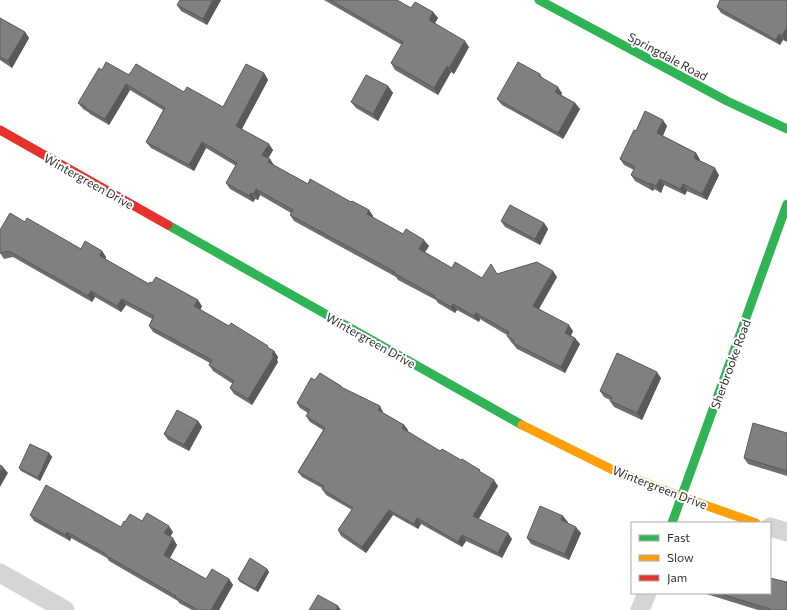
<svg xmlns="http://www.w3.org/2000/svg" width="787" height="610" font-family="Commissioner,sans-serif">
<rect width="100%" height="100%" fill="#fff"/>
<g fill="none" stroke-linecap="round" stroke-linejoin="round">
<path stroke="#d5d5d5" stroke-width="19" d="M770 527 787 532
M0 573 65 610
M640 610 647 593"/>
<path stroke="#30b455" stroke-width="9" d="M539 0 727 101 787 129
M168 225 522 425
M672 523 787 204"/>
<path stroke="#ff9f0a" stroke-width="9" d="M522 425 617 472 682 497 756 523"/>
<path stroke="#e5322d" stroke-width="9" d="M0 130 168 225"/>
</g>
<path fill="#6e6e6e" d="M221 0 207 25 181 11 177 5Z
M324 0H397L411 8 433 12 438 18 435 23 469 47 454 74 451 72 438 95 395 70 391 63 402 45Z
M787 1V42L783 40 780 45 721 13 717 7Z
M0 18 25 32 29 38 12 68 0 60Z
M102 70 129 75 184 92 223 107 264 73 268 80 242 129 273 150 268 158 270 159 274 165 308 184 351 202 369 210 373 216V218L403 234 429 246 425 252 452 268 482 278 497 274 557 277 539 309 573 331 571 336 580 344 565 373 517 349 513 344 511 342 507 336V335L480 319 479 322 457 310 455 313 438 303 436 300 398 280 396 277 294 221 290 215 291 213 260 195 258 200 255 199 253 202 230 189 226 183 236 166 206 148 194 171 151 148 146 142 163 110 130 90 109 125 90 114 88 112 83 109 78 103Z
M540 74 543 79 562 93 561 95 575 103 580 109 563 139 502 105 497 99Z
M388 86 393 93 378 121 356 108 351 102Z
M667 126 663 136 696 153 700 160V161L719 175 707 200 687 191 685 195 664 185 661 193 654 189 653 191 635 181 631 175 634 170 624 165 620 159 636 131Z
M501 221 544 223 548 229 540 245 505 227Z
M25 222 81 249 102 251 106 257 105 259 149 284 202 306 200 310 274 351 278 357 277 360 278 362 252 405 234 394 230 388 233 384 213 371 209 365 210 363 153 332 149 326 152 319 126 305 121 312 95 297 92 302 13 257 4 259 0 253Z
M661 378 642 420 614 407 610 401V400L604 397 600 391Z
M315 380 341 386 343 388 383 412V413L404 425 408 430 407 431 440 451 482 473 498 486 478 519 512 539 502 558 466 541 462 547 421 524 418 529 393 515 366 553 341 536 338 530 352 510 326 495 322 489V488L302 477 298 472 323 430 310 422 306 416 308 413 300 408 297 403Z
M198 421 202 427 189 451 168 440 164 434Z
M787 433V476L748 464 744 458Z
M49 453 52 457 40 481 21 471 19 468Z
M30 515 121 527 125 522 142 521 173 532 170 537 177 545 170 558 206 579H229L233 585 219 610H192L179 603 178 601 109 561 107 558 71 538 70 541 34 521Z
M568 522 567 523 581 533 569 560 531 544 527 538Z
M267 569 269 572 258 592 240 582 238 579Z
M703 593H770L787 610H758Z"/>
<path fill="#5a5a5a" d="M213 0H221L207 25 203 19Z
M433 12 438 18 433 26 429 20Z
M787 27V42L782 36Z
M25 32 29 38 12 68 8 61Z
M779 34 783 40 780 45 776 40Z
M465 41 469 47 454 74 449 68Z
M447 66 451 72 438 95 434 88Z
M264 73 268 80 240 132 236 126Z
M126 84 130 90 109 125 105 119Z
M388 86 393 93 378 121 373 114Z
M558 87 562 93 560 98 555 92Z
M575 103 580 109 563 139 558 133Z
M663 120 667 126 661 139 657 133Z
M202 142 206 148 194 171 189 165Z
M269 144 273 150 267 161 262 155Z
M696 153 700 160 698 164 694 158Z
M270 159 274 166 268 162Z
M715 168 719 175 707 200 702 194Z
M660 179 664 185 661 193 656 186Z
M649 183 654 189 653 191 649 184Z
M683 184 687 191 685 195 680 189Z
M256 189 260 195 258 200 254 194Z
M251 193 255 199 253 202 249 196Z
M369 210 373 216 371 220 367 214Z
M544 223 548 229 540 245 535 239Z
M424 240 429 246 423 255 419 249Z
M102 251 106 257 104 262 100 256Z
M553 271 557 277 537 312 533 306Z
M91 291 95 297 92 302 88 296Z
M122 299 126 305 121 312 117 306Z
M198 300 202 306 199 312 194 306Z
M453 304 457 310 455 313 451 307Z
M476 313 480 319 479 322 474 316Z
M569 325 573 331 569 339 565 333Z
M575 338 580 344 565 373 561 367Z
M274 351 278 357 277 360 278 362 252 405 248 399Z
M657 372 661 378 642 420 637 413Z
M380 406 383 412 381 416 378 410Z
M198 421 202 427 189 451 184 445Z
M404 425 408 430 406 433 402 428Z
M49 453 52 457 40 481 38 478Z
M3 467 8 473 0 487V473Z
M494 480 498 486 477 522 473 516Z
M389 510 393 515 366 553 362 547Z
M563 516 568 522 566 527 561 520Z
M417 518 421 524 418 529 414 524Z
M169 526 173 532 169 539 164 533Z
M576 527 581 533 569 560 565 554Z
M67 532 71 538 70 541 65 535Z
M508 533 512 539 502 558 498 553Z
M462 535 466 541 462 547 458 542Z
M173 538 177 545 168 561 164 555Z
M267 569 269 572 258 592 255 589Z
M229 579 233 585 219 610H211Z
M338 606 341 610H336Z"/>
<path fill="#808080" stroke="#5a5a5a" d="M180 0H213L203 19 177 5Z
M330 0H397L411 8 415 2 433 12 429 20 465 41 449 68 447 66 434 88 391 63 403 42Z
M720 0H785L787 1V27L782 36 779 34 776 40 717 7Z
M0 18 25 32 8 61 0 57Z
M106 62 129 75 136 64 184 92 187 87 223 107 246 64 264 73 236 126 269 144 262 155 270 159 268 162 308 184 310 179 351 202 352 201 369 210 367 214 403 234 406 229 424 240 419 249 452 268 455 262 482 278 491 264 497 274 537 262 553 271 533 306 569 325 565 333 575 338 561 367 513 343 514 340 507 336 509 332 476 313 474 316 453 304 451 307 434 297 435 296 394 273 395 272 290 215 293 210 256 189 254 194 251 193 249 196 226 183 237 163 202 142 189 165 146 142 165 108 126 84 105 119 85 108 86 107 78 103 99 68 102 70Z
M518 62 540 74 539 76 558 87 555 92 575 103 558 133 497 99Z
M366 75 388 86 373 114 351 102Z
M645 111 663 120 657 133 696 153 694 158 715 168 702 194 683 184 680 189 660 179 656 186 649 183V184L631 175 635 167 620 159 634 130 636 131Z
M510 205 544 223 535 239 501 221Z
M10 213 25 222 27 218 81 249 85 241 102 251 100 256 149 284 150 282 152 283 156 277 198 300 194 306 229 326 231 323 268 346 267 347 274 351 272 355 274 356 248 399 230 388 234 381 209 365 212 360 149 326 154 316 122 299 117 306 91 291 88 296 9 251 0 253V230Z
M617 353 657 372 637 413 610 401 612 397 600 391Z
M320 373 341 386V387L380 406 378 410 404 425 402 428 440 451 442 449 461 460 462 459 480 470 479 471 494 480 473 516 508 533 498 553 462 535 458 542 417 518 414 524 389 510 362 547 338 530 353 508 322 489 324 486 298 472 325 428 306 416 310 410 297 403 311 378 315 380Z
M177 410 198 421 184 445 164 434Z
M753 423 787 433V471L744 458Z
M30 444 49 453 38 478 19 468Z
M0 465 3 467 0 473Z
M46 485 121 527 124 521 125 522 130 514 142 521 147 513 169 526 164 533 173 538 164 555 206 579 212 569 229 579 211 610H198L175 597 176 596 105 555 106 554 67 532 65 535 30 515Z
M540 506 563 516 561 520 576 527 565 554 527 538Z
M250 558 267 569 255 589 238 579Z
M770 578 787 582V610H770V609L718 593H770Z
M318 595 338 606 336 610H309Z"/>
<g text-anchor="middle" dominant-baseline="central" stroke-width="4" stroke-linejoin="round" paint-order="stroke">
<g font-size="12" fill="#313131" stroke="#fff">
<text transform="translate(668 56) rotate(28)">Springdale Road</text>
<text transform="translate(89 181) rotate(29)">Wintergreen Drive</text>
<text transform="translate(371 340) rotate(29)">Wintergreen Drive</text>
<text transform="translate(730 364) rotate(-70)">Sherbrooke Road</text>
<text transform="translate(660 487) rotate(21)">Wintergreen Drive</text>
</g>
</g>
<rect x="631" y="522" width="140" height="72" fill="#ffffff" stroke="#adadad"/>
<rect x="639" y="535" width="20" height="6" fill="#30b455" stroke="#adadad"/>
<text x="667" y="542" font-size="12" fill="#313131">Fast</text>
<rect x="639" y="555" width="20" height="6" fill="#ff9f0a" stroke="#adadad"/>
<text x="667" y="562" font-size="12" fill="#313131">Slow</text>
<rect x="639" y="575" width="20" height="6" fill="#e5322d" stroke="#adadad"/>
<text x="667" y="582" font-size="12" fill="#313131">Jam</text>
</svg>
